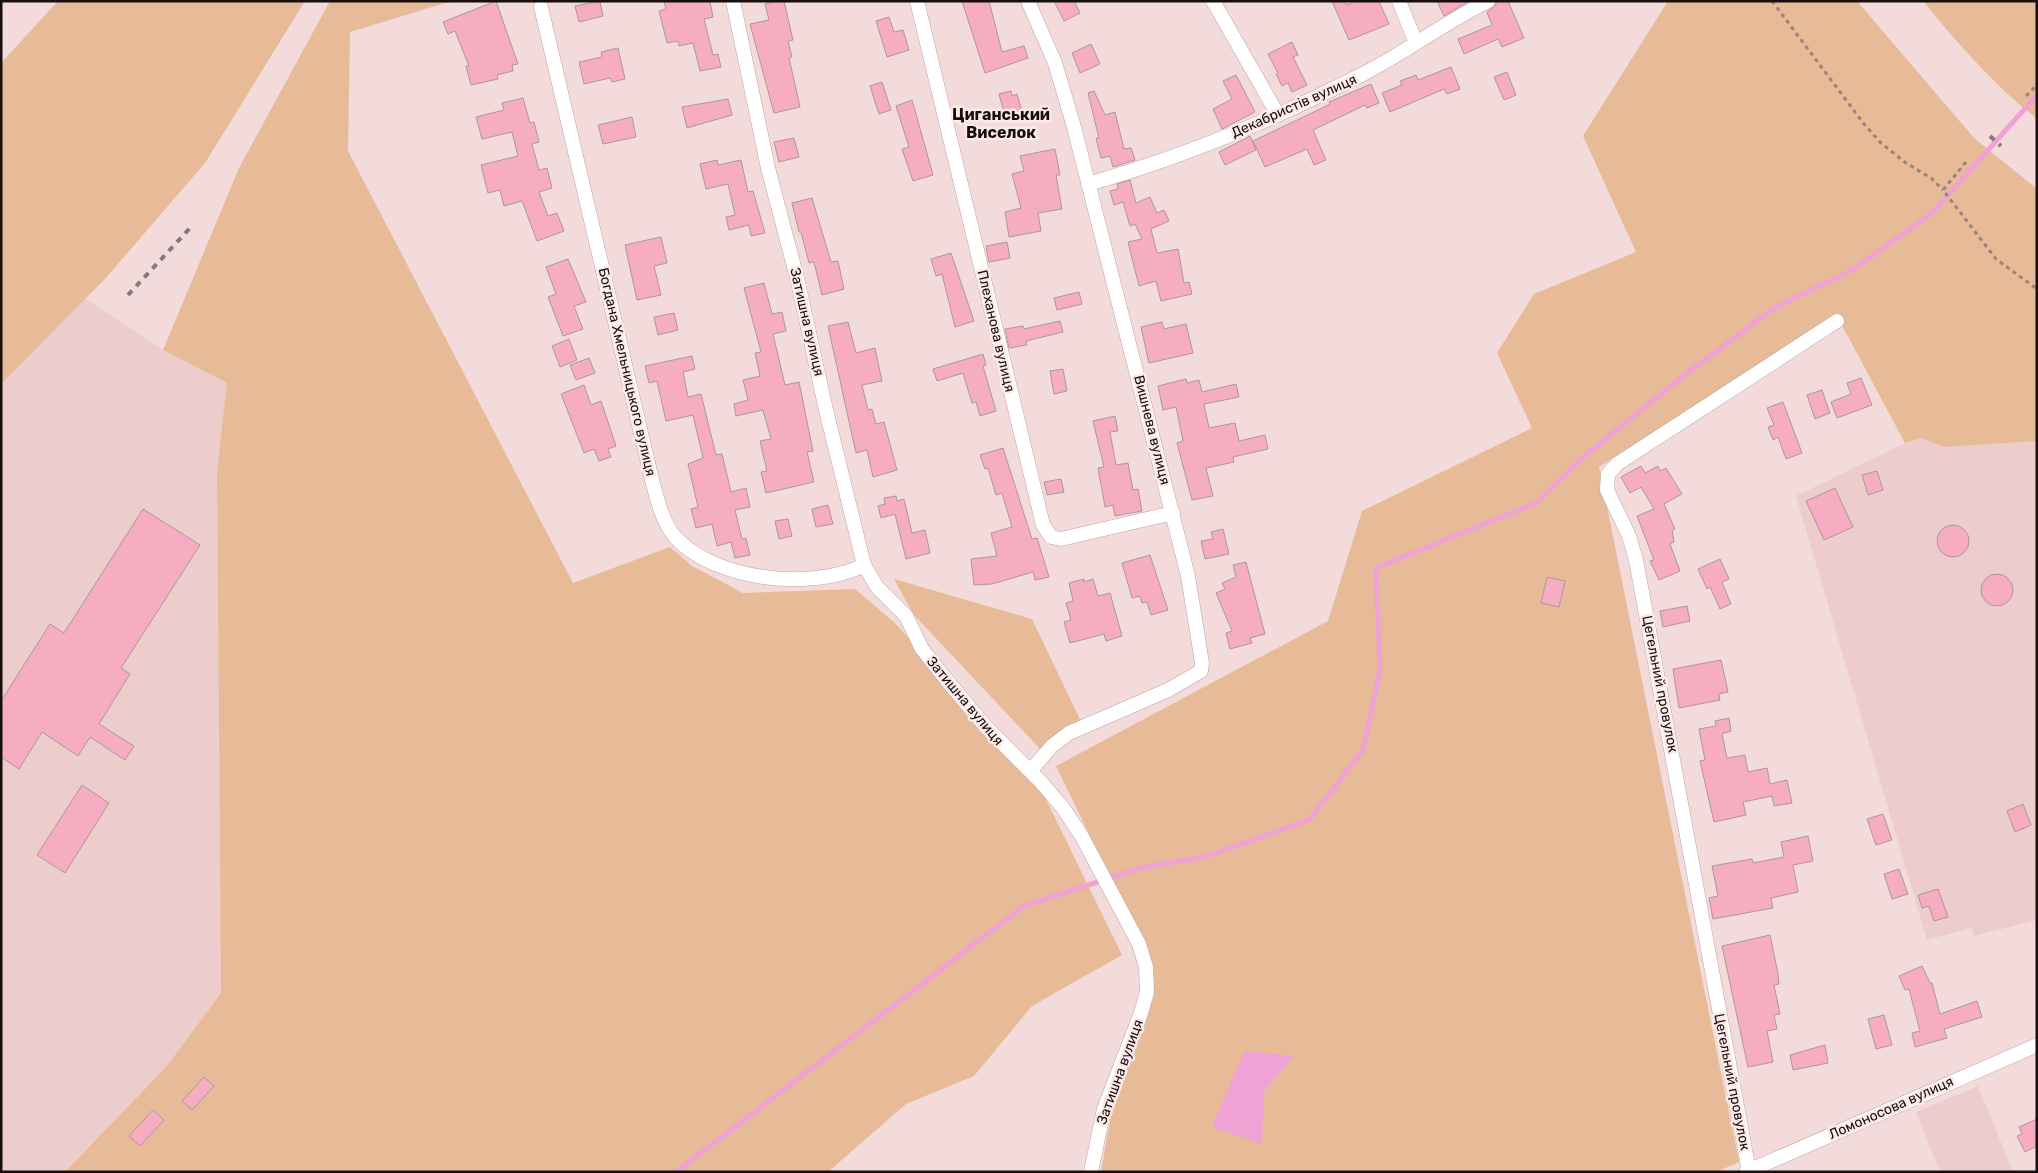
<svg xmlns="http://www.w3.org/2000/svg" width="2038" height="1173" font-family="Rubik,sans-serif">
<rect width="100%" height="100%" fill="#f2dbda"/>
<path fill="#eccdcc" d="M85 298 163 350 227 383 217 470 221 993 166 1067 65 1172H1V384Z
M1921 438 1944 447 2037 441V920L1974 936 1971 928 1927 940 1796 496 1905 443Z
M1978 1086 2013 1172H1940L1916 1112Z"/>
<path fill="#e7bb97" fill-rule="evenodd" d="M58 1H305L205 163 105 279 1 384V63Z
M330 1H452L350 32 348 151 573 583 670 547 692 566 743 593 855 589 896 624 1038 783 1122 955 1032 1006 974 1076 906 1104 828 1172H65L166 1067 221 993 217 470 227 383 163 350 239 168Z
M1668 1H1857L1974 138 2037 189V441L1944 447 1921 438 1905 443 1837 316 1599 467 1739 1162 1716 1172H1101L1112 1109 1153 966 1056 766 1328 621 1362 511 1532 428 1497 353 1534 294 1636 252 1583 136ZM1244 1051 1293 1057 1264 1091Z
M1923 1H2037V119C1994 85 1957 43 1923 1Z
M894 579 1032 619 1084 728 1043 752 914 615Z"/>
<path fill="#f0a2d4" d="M1244 1051 1294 1056 1264 1091 1262 1144 1212 1127Z"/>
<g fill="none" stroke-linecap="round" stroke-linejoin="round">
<path stroke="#f0a2d4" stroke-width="5" d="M676 1172 1024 906 1140 868 1204 857 1309 820 1363 750 1380 670 1376 568 1536 503 1581 459 1677 381 1773 309 1852 270 1932 213 2037 95"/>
</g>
<path fill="#f6adc1" stroke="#ab979c" d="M496 1 518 64 512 65 513 71 497 75 498 79 471 85 466 66H469L455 31 448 34 443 22Z
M600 1 603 16 579 22 575 6Z
M664 1H710L713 17 704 19 713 55 718 54 721 67 700 71 693 43 679 46 678 41 667 43 659 11 666 9Z
M776 1H784L793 40 788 41 792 57 789 58 800 107 774 113 750 24 769 20 765 4Z
M962 1H989L1002 52 1024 46 1028 58 985 73Z
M1054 1H1074L1080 13 1064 21Z
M1332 1H1345L1347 5 1356 1H1379L1389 24 1349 40Z
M1437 1H1469L1444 16Z
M1497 1H1508L1524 38 1502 47 1498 39 1464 54 1458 39 1492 25 1487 12 1495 6Z
M889 17 894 32 903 30 909 50 887 57 876 21Z
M1292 42 1298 55 1293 57 1307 85 1292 92 1288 83 1282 86 1276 74 1278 73 1268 54Z
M1091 44 1100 64 1080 73 1072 53Z
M618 48 625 79 612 82 610 78 584 84 579 62 602 57 601 52Z
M1451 67 1460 89 1447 94 1444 89 1390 112 1382 93 1402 85 1400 81 1416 75 1418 80Z
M1507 72 1516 95 1504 100 1494 77Z
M1236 75 1255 112 1222 129 1213 109 1232 99 1223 81Z
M882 82 891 110 879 114 870 86Z
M1371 84 1379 103 1367 108 1365 105 1313 130 1326 160 1314 165 1307 149 1265 167 1253 141 1316 111 1330 104 1329 102Z
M1011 91 1012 96 1017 94 1022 111 1005 116 999 94Z
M1094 91 1105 115 1115 112 1124 149 1131 148 1135 160 1113 167 1110 156 1101 158 1096 138H1099L1088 93Z
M523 98 530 123 534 122 539 142 532 144 539 170 547 168 552 188 539 192 548 216 557 213 564 231 537 241 522 201 504 206 500 190 488 193 481 165 518 156 512 132 482 139 476 117 504 110 502 103Z
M728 99 732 115 687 128 682 107Z
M912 100 933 175 913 181 902 149 909 147 896 106Z
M632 117 636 137 603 144 598 125Z
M1250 136 1256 150 1225 165 1219 152Z
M794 138 799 157 779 162 774 142Z
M1055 149 1060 175H1056L1062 209 1038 213 1041 231 1009 237 1005 212 1021 208 1012 174 1024 171 1020 156Z
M717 160 718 165 741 160 748 192 753 191 765 233 751 236 749 225 729 230 726 217 735 215 728 184 706 189 700 164Z
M1130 180 1136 203 1150 197 1157 213 1164 210 1169 221 1151 229 1157 253 1178 249 1184 283 1189 282 1192 294 1161 301 1156 281 1139 286 1128 242 1142 239 1135 224 1130 226 1123 202 1114 205 1110 191 1118 189 1117 184Z
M812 198 831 262 838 261 844 289 822 295 814 262 809 263 801 232H799L792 203Z
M661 237 667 263 654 266 661 295 637 300 625 245Z
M1007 242 1010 258 989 262 986 246Z
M951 253 974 321 955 327 942 274 936 276 931 259Z
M568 259 586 302 574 306 583 329 563 336 548 297 556 294 546 267Z
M764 283 772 314 782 312 786 331 773 334 785 385 799 382 813 451 807 452 814 482 766 493 761 472 767 471 760 441 771 439 763 410 736 416 734 404 748 400 743 380 760 376 755 353 761 352 744 288Z
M1079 292 1082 304 1057 310 1054 298Z
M674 313 678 330 658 335 654 317Z
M1060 321 1063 332 1026 341 1027 345 1009 348 1005 329 1023 326 1024 329Z
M848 322 856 353 875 348 882 381 862 385 868 410 872 409 876 424 884 422 897 470 873 477 867 450 856 453 828 326Z
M1162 322 1164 329 1186 324 1193 353 1149 363 1141 327Z
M569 339 577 360 560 367 552 346Z
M983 354 986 365 983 366 996 411 980 416 976 402 972 403 963 373 937 381 933 369Z
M692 356 695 369 683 372 688 397 701 394 716 455 722 454 731 492 746 488 750 507 735 510 742 539 746 538 750 555 735 558 731 542 717 546 712 524 696 528 691 509 698 507 688 464 703 458 693 415 666 421 657 381 649 383 645 366Z
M589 358 595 373 576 380 570 365Z
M1063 369 1067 391 1054 394 1050 371Z
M1861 378 1872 405 1837 418 1831 402 1851 394 1847 383Z
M1186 379 1187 383 1199 380 1202 392 1236 384 1239 397 1204 404 1209 428 1235 423 1239 441 1265 435 1268 449 1233 457 1234 462 1206 468 1213 496 1192 500 1177 443 1183 441 1176 407 1163 410 1158 386Z
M584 385 591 405 601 401 616 446 608 449 611 457 599 461 594 449 584 453 561 394Z
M1822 390 1830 413 1815 419 1807 395Z
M1783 402 1802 453 1786 459 1778 437 1773 440 1768 427 1774 425 1767 408Z
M1115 416 1118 431 1110 432 1116 465 1128 463 1133 490 1138 489 1142 511 1115 516 1113 505 1105 507 1098 468 1104 467 1093 421Z
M1003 448 1032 539 1037 538 1049 577 1035 580 1033 572 992 584 974 585 971 559 997 556 991 533 1012 527 1002 493 996 495 988 468 985 469 980 455Z
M1641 466 1645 473 1658 466 1660 471 1666 468 1682 494 1664 504 1675 529 1672 530 1674 542 1670 544 1680 571 1659 580 1650 561 1654 560 1637 516 1654 509 1641 487 1630 493 1621 477Z
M1877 471 1883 490 1868 495 1862 475Z
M1061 479 1064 492 1047 495 1044 482Z
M1835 488 1853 527 1824 540 1806 501Z
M896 496 897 501 904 499 912 533 925 530 930 553 906 559 895 514 881 518 878 506 885 504 884 498Z
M828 505 833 524 816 527 812 509Z
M143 509 200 545 121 668 130 674 99 724 134 746 125 760 90 737 78 756 42 732 19 769 1 757V701L50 624 64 633Z
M788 519 792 536 779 539 775 521Z
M1937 541a16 16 0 1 1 32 0a16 16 0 1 1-32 0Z
M1223 529 1229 554 1205 559 1201 541 1213 539 1211 532Z
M1150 555 1168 610 1151 615 1147 602 1142 603 1140 596 1132 598 1122 563Z
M1720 559 1729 579 1722 582 1731 604 1720 609 1710 587 1707 589 1698 569Z
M1246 562 1265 634 1250 638 1252 643 1230 649 1226 633 1232 631 1216 593 1225 589 1222 583 1236 577 1233 565Z
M1981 590a16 16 0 1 1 32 0a16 16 0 1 1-32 0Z
M1547 577 1565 581 1559 607 1541 603Z
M1084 579V582L1093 579 1098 596 1110 593 1122 636 1106 641 1104 634 1070 643 1064 622 1071 620 1066 603 1073 601 1069 583Z
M1687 606 1690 621 1663 627 1660 611Z
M1721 660 1728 692 1719 694 1720 700 1679 708 1673 669Z
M1729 718 1731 731 1722 734 1727 758 1745 755 1748 772 1767 768 1770 784 1787 780 1792 803 1774 806 1772 796 1743 802 1746 815 1714 822 1700 761 1705 760 1699 729 1716 726 1715 721Z
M82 785 109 803 65 873 37 855Z
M2023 804 2031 825 2015 832 2007 811Z
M1883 814 1892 840 1876 845 1867 819Z
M1808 836 1813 861 1793 865 1798 892 1771 898 1773 908 1713 919 1709 898 1718 896 1712 866 1752 859 1753 863 1784 857 1781 842Z
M1899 869 1908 894 1892 899 1884 874Z
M1938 889 1948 917 1934 921 1929 906 1922 908 1918 895Z
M1770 935 1778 974 1779 984 1774 985 1780 1014 1774 1015 1777 1029 1767 1031 1773 1062 1748 1067 1722 946Z
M1922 966 1930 983H1932L1940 1014 1977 1001 1982 1017 1944 1029 1947 1038 1915 1047 1912 1033 1920 1031 1909 989 1905 990 1899 976Z
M1884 1015 1892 1045 1876 1049 1868 1019Z
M1825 1045 1828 1063 1793 1070 1790 1055Z
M204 1077 214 1086 192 1110 182 1101Z
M153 1110 164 1120 140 1146 129 1136Z
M2037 1119V1146L2025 1152 2017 1136 2022 1134 2019 1127Z"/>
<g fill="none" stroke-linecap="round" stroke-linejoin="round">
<g stroke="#baa5a4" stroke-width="15">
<path id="minor" d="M733 1 768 168 797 278 826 410 864 565 877 587 906 616 922 649 945 678 986 727 1041 782 1063 808 1081 835 1139 944 1146 967 1147 992 1141 1013 1104 1109 1091 1172
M917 1 1043 525 1051 537 1061 539 1173 513
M1028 1 1055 63 1074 127 1188 576 1202 663 1201 671 1168 690 1069 733 1052 746 1030 771
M1213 1 1278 115
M1399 1 1416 43
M541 7 653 484C658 502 663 523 675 537 715 581 813 591 864 565
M1088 184C1183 157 1275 119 1363 74 1406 52 1444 23 1488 1
M1749 1171 1636 560 1629 536 1607 490 1608 474 1617 464 1837 321
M1746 1172 2037 1045"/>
</g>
<path stroke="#958483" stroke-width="3" stroke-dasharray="4 4" stroke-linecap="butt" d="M1772 1 1864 124 1881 143 1906 163 1931 178 1943 190
M2026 96 2037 85
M1966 162 1943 190 1996 259 2037 289"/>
<use href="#minor" stroke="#fff" stroke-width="14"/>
<path stroke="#887878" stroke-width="4" stroke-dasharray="6 6" stroke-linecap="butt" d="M1990 136 2001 146
M128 295 191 227"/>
</g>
<g text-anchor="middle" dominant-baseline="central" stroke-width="5" stroke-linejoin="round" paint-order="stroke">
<g font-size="14" fill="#170f0f" stroke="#fceae9">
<text transform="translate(1294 106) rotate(-24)">Декабристів вулиця</text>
<text transform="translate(807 322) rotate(77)">Затишна вулиця</text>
<text transform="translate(996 331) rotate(77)">Плеханова вулиця</text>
<text transform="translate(627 372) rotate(77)">Богдана Хмельницького вулиця</text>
<text transform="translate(1152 430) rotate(76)">Вишнева вулиця</text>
<text transform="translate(1660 684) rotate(79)">Цегельний провулок</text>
<text transform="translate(965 701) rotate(50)">Затишна вулиця</text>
<text transform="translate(1120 1072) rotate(-70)">Затишна вулиця</text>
<text transform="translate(1732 1082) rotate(79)">Цегельний провулок</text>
<text transform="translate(1891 1108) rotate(-24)">Ломоносова вулиця</text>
</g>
<g font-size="16" font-weight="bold" fill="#170f0f" stroke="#fceae9">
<text x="1001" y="114">Циганський<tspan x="1001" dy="18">Виселок</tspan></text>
</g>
</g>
<rect width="2038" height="1173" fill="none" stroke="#170f0f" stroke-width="5"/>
</svg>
